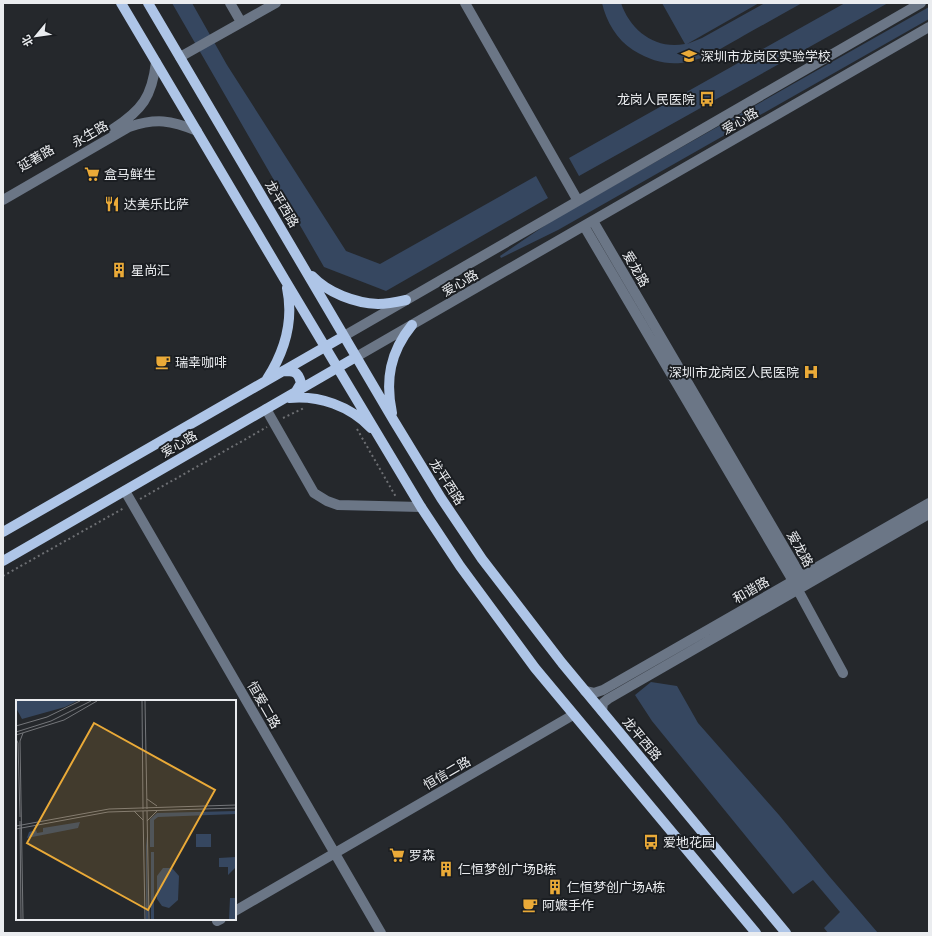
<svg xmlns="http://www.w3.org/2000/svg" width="932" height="936" font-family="'PT Sans','Noto Sans SC',sans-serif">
<rect width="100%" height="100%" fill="#25282c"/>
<path fill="#364760" d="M172 3H192L227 65 346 251 380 264 536 176 548 198 386 291 324 267Z
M602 3H621C630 30 655 50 685 44L662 3H759L687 44 702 38 765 3H802C782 14 763 25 743 36 705 58 676 77 633 50 617 40 606 21 602 3Z
M845 3H888L579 176 569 158Z
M929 7V19L558 230 501 258 500 256 553 220Z
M651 682 677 686 698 723 779 815 829 876 878 933H828L824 928 840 912 813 880 793 894 652 721 635 695Z"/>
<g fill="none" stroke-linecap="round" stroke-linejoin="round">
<path stroke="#6e7074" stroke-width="2" stroke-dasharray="2 3" stroke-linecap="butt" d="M283 418 304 408
M357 429 396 497
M140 499 267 427
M3 576 124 508"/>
<path stroke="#6b7686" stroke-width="10" d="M230 3 241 22
M465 3 578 201
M180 57 276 3
M113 129C142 110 152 97 156 62
M3 200 129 127C156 118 171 120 197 131
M593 221 801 576 797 590
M584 226 793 581 843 673
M344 336 921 3
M356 357 929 27
M266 409 314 493 327 501 338 505 421 507
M125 491 381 933
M585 691 594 693 603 690 929 503
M602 711 603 703 608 699 929 514
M235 911 573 715
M217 921 221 919"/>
<path stroke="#aec5e7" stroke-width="10" d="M121 3 285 280 421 507 460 566 535 668 756 933
M148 3 394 421 441 498 482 559 562 663 786 933
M312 276C328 293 355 303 378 304 388 304 397 302 406 300
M283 371C294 371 298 371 301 383L295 393
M267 379C285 351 294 321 287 288
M289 398C319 395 350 406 371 428
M392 413C385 380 390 352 412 325
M3 532 344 336
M3 561 356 357"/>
</g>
<defs>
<g id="school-bare" transform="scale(1.2)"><path d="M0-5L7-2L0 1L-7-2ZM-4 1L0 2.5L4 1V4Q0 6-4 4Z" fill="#eaaa38" stroke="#1b1e22" stroke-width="2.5" paint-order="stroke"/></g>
<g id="bus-bare" transform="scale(1.2)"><path d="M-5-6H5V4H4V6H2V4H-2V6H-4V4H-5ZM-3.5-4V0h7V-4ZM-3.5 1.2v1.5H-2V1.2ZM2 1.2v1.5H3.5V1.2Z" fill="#eaaa38" stroke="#1b1e22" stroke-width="2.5" paint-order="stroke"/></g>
<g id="supermarket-bare" transform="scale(1.2)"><path d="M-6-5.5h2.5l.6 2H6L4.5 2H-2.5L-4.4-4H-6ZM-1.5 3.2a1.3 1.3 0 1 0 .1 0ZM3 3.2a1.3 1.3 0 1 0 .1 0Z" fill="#eaaa38" stroke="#1b1e22" stroke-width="2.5" paint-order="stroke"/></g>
<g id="restaurant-bare" transform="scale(1.2)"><path d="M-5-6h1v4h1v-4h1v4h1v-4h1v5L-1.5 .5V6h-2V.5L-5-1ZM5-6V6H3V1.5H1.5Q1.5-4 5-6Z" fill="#eaaa38" stroke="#1b1e22" stroke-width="2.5" paint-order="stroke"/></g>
<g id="building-bare" transform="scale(1.2)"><path d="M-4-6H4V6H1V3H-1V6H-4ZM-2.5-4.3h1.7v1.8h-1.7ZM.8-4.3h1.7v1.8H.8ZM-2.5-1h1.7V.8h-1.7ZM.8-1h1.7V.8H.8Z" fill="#eaaa38" stroke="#1b1e22" stroke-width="2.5" paint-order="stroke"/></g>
<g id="cafe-bare" transform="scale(1.2)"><path d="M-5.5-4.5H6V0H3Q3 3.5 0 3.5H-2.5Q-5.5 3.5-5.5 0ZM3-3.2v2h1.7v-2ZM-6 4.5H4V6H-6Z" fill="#eaaa38" stroke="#1b1e22" stroke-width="2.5" paint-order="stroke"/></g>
<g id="hospital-bare" transform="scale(1.2)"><path d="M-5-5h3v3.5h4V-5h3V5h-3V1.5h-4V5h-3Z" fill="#eaaa38" stroke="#1b1e22" stroke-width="2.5" paint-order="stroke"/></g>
</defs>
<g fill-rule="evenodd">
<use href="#school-bare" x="689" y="56"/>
<use href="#bus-bare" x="707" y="99"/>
<use href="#supermarket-bare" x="92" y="174"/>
<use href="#restaurant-bare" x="112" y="204"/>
<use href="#building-bare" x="119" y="270"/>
<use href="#cafe-bare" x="163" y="362"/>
<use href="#hospital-bare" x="811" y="372"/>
<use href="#bus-bare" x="651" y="842"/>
<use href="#supermarket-bare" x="397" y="855"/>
<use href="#building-bare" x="446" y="869"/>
<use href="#building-bare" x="555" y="887"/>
<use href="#cafe-bare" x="530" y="905"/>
</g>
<g text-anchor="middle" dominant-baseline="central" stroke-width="4" stroke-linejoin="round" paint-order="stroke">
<g font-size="13" fill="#eaecef" stroke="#1b1e22" text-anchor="start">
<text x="701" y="56">深圳市龙岗区实验学校</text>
<text x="695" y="99" text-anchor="end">龙岗人民医院</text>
<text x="104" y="174">盒马鲜生</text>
<text x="124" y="204">达美乐比萨</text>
<text x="131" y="270">星尚汇</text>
<text x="175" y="362">瑞幸咖啡</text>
<text x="799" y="372" text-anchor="end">深圳市龙岗区人民医院</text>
<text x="663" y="842">爱地花园</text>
<text x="409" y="855">罗森</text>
<text x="458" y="869">仁恒梦创广场B栋</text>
<text x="567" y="887">仁恒梦创广场A栋</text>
<text x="542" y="905">阿嬷手作</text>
</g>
<g font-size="13" fill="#eaecef" stroke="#1b1e22">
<text transform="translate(740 121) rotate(-30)">爱心路</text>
<text transform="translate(90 134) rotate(-30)">永生路</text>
<text transform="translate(36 158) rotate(-30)">延著路</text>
<text transform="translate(282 204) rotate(59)">龙平西路</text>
<text transform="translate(636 269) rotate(60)">爱龙路</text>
<text transform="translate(460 283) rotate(-30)">爱心路</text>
<text transform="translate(179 444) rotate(-30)">爱心路</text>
<text transform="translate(447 482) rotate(57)">龙平西路</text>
<text transform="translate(800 549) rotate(61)">爱龙路</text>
<text transform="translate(751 590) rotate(-30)">和谐路</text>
<text transform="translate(264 705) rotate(60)">恒爱二路</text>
<text transform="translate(642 739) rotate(50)">龙平西路</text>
<text transform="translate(447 773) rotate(-30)">恒信二路</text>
</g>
</g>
<g transform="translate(16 700)">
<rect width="220" height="220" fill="#25282c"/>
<path d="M0 1H61L49 7 6 19 0 8ZM220 111V114L142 117 138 120V147H134V119L141 113ZM64 122 62 128 11 138 13 132 20 130 21 133 27 132V128ZM180 134H195V147H180ZM130 136 131 146 132 219H130ZM135 152H138V219H135ZM220 157V167L212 175V167H203V158ZM147 168H156L163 176 162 200 153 208 146 206 141 199V176ZM214 198H220V219H213Z" fill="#364760"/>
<path fill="none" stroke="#74767a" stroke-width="1" d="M126 1 127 109M129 1 131 109M0 26 31 17 64 1M0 32 35 21 75 1M0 35 48 20 81 1M0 39 2 43 4 117M131 99 141 106M118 111 127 120M127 111 129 219M131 111 133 219M4 121 5 219M131 121 141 111M0 126 93 109 220 105M0 129 92 112 220 108M7 219 4 41 7 33"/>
<path fill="#eaaa38" fill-opacity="0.15" stroke="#eaaa38" stroke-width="2" d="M78 23 199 90 132 210 11 143Z"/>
<rect width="220" height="220" fill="none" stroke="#eaecef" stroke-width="2"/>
</g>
<rect width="932" height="936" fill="none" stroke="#eaecef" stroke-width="8"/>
<g transform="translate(36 36) rotate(241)" stroke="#1b1e22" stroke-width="3" paint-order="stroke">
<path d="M0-3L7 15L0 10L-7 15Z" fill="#eaecef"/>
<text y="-6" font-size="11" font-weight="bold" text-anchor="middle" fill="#eaecef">北</text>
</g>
</svg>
